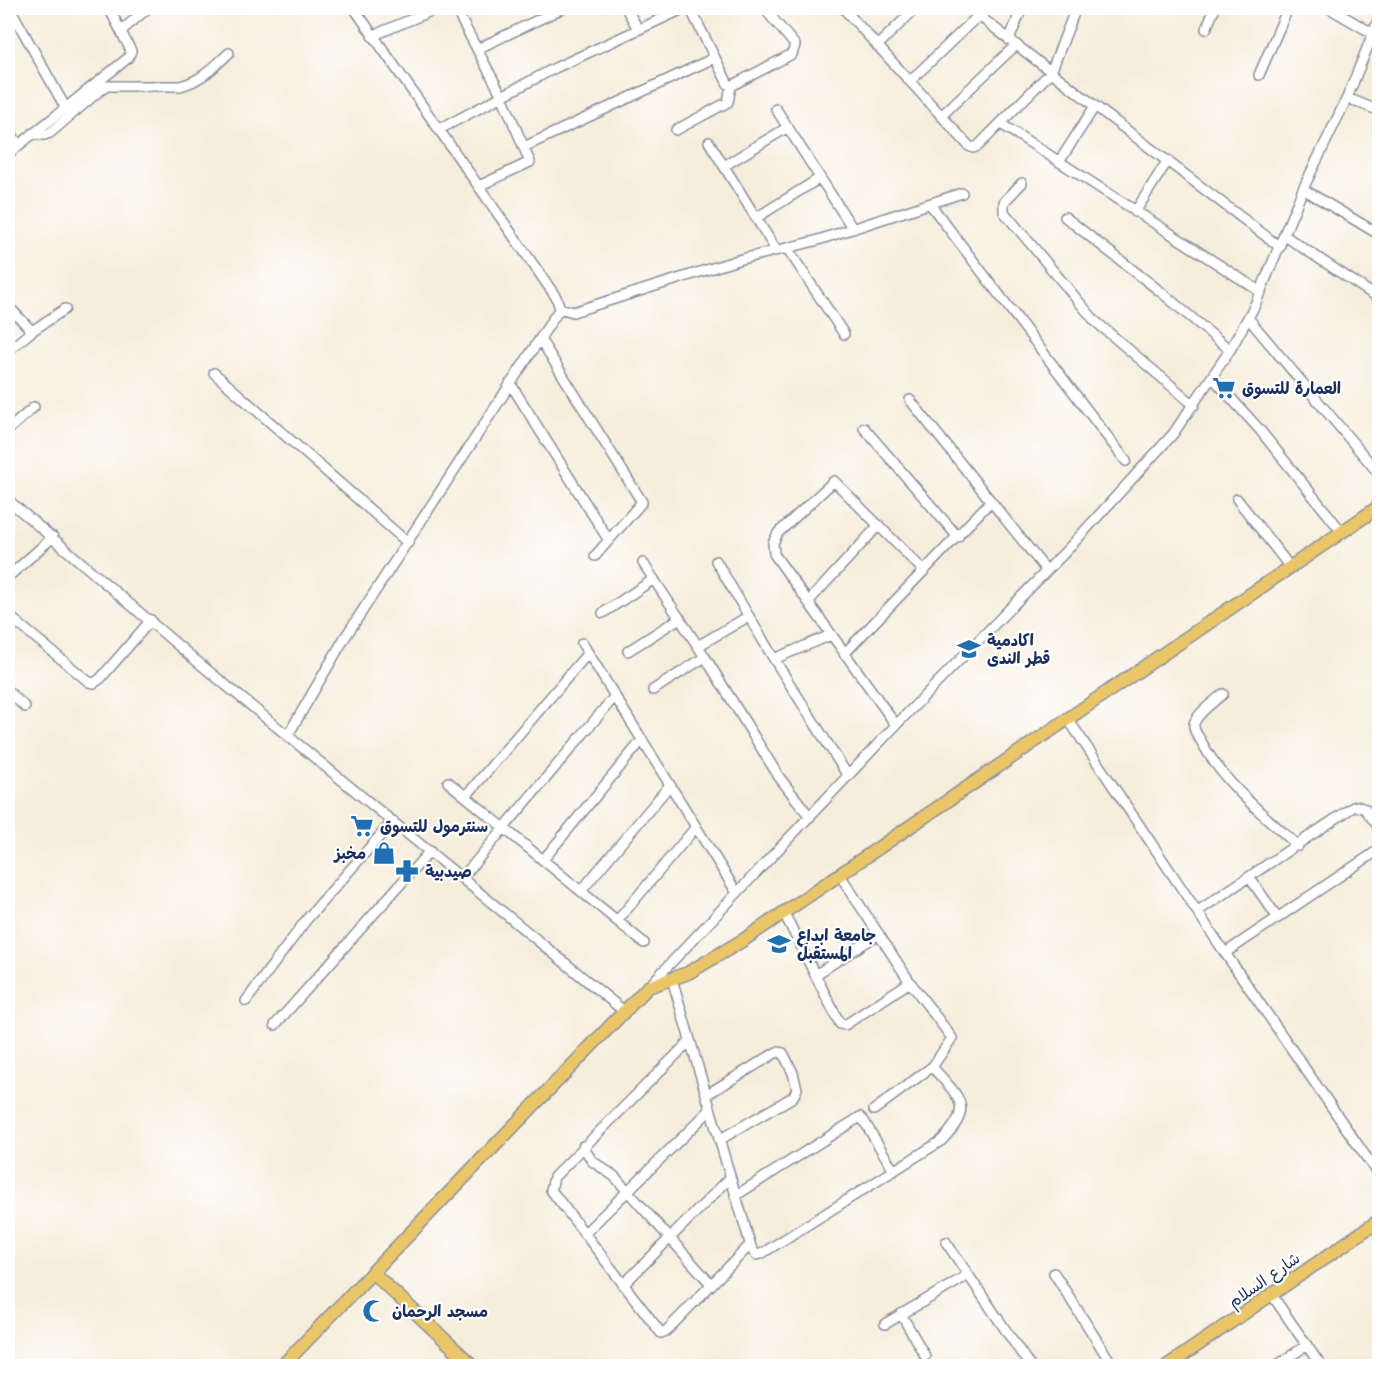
<svg xmlns="http://www.w3.org/2000/svg" width="1387" height="1374" font-family="'Shantell Sans','Playpen Sans Arabic',sans-serif">
<rect width="100%" height="100%" fill="#fff"/>
<filter id="ink" filterUnits="userSpaceOnUse"><feTurbulence type="fractalNoise" baseFrequency=".0167" numOctaves="2"/><feDisplacementMap in="SourceGraphic" scale="12" xChannelSelector="R" yChannelSelector="G"/><feConvolveMatrix kernelMatrix="1 2 1 2 8 2 1 2 1" color-interpolation-filters="sRGB"/></filter>
<filter id="wash" filterUnits="userSpaceOnUse"><feTurbulence type="fractalNoise" baseFrequency=".008" numOctaves="4" result="noise"/><feDisplacementMap in="SourceGraphic" scale="24" xChannelSelector="R" yChannelSelector="G"/><feGaussianBlur stdDeviation="1.35" result="paint"/><feColorMatrix in="noise" values="0 0 0 0 0 0 0 0 0 0 0 0 0 0 0 0 0 1.4 0 .05"/><feComposite in="paint" operator="in"/></filter>
<g filter="url(#wash)">
<rect width="100%" height="100%" fill="#f6eddb"/>
</g>
<g filter="url(#ink)">
<g fill="none" stroke-linecap="round" stroke-linejoin="round">
<g stroke="#888e9c" stroke-width="12">
<path id="minor" d="M10 8 65 107
M455 8 502 96 530 162 479 186
M626 8 638 29
M690 8 728 84 731 86 792 54 795 45 764 8
M843 8 969 146 973 148 978 146 1051 72 1076 8
M969 8 1095 106 1280 247
M1329 8 1372 33
M1206 29 1215 8
M121 31 148 8
M372 36 438 8
M1009 40 1022 8
M877 46 916 8
M477 49 563 8
M1259 75 1288 8
M910 81 979 15
M1347 98 1380 111
M776 109 853 229
M941 116 1016 45
M1380 123 1378 127 1380 132
M1001 124 1261 292
M8 127 18 145
M440 129 555 68 685 8
M676 130 728 102 731 86
M33 133 44 135 50 133 98 92 107 86H180C201 81 214 67 229 53
M709 142 776 250
M524 147 714 58
M8 154 128 58 131 51 109 8
M1059 162 1095 106
M724 166 788 127
M1022 183 1004 202V212L1095 321 1194 405
M1303 189 1380 235
M930 204 1126 461
M1135 212 1168 160
M1065 217 1161 292 1230 350
M756 218 820 178
M1285 236 1380 299
M787 248 844 334
M8 306 32 331
M560 308 573 312 738 260 815 241 962 193
M1248 318 1380 475
M540 339 642 502 595 556
M8 351 32 331 65 309
M214 373 408 543
M1212 377 1259 429 1342 532
M510 383 608 539
M910 400 1046 570
M864 428 958 537
M8 430 34 407
M1237 499 1290 567
M8 500 194 659 625 1012
M716 561 774 659 848 776
M643 563 705 657 779 777 810 817
M8 577 53 537
M809 601 879 525
M603 613 654 579
M8 615 89 682 94 683 100 679 151 620
M582 643 737 893
M698 646 749 616
M628 651 680 618
M844 654 991 501
M774 659 831 635
M653 690 705 657
M8 691 25 707
M1223 694C1215 701 1197 713 1194 724 1193 730 1198 736 1201 741 1224 784 1262 813 1298 846
M1068 719 1225 953 1380 849
M896 725 774 554 773 543 778 533 834 481 924 571
M288 735 344 639 560 308 556 297 354 8
M448 782 644 943
M466 796 588 653
M543 860 642 740
M1249 877 1278 918
M462 878 615 696
M581 891 670 785
M1198 911 1353 807 1357 806 1365 809 1380 829
M784 913 840 1024 845 1025 910 982 840 875
M617 921 696 827
M1225 953 1380 1177
M815 975 879 934
M672 979 752 1250 757 1255 761 1254 941 1141C974 1108 961 1099 934 1069L933 1066 952 1038 910 982
M650 985 896 725 1068 549 1173 434 1230 350 1254 307 1303 189 1347 98 1380 16
M246 1001 307 919 393 821
M275 1025 430 851
M690 1041 554 1177 551 1190 661 1333 666 1331 750 1245
M706 1095 777 1052 783 1053 793 1073 797 1089 793 1097 719 1140
M874 1110 933 1066
M583 1146 592 1161 614 1176 711 1284
M735 1196 860 1117 864 1121 894 1171
M584 1234 710 1110
M946 1242 1030 1366
M1054 1273 1113 1366
M623 1285 730 1178
M1272 1295 1321 1366
M901 1314 925 1356
M885 1324 968 1275
M1276 1366 1307 1345"/>
</g>
<g stroke="#888e9c" stroke-width="15">
<path id="major" d="M372 1272 473 1366
M282 1366 648 987 688 973 745 939 1380 506
M1167 1366 1380 1220"/>
</g>
<use href="#minor" stroke="#fff" stroke-width="9"/>
<use href="#major" stroke="#ebc669" stroke-width="12"/>
</g>
</g>
<defs>
<g id="supermarket-bare" transform="scale(1.8)"><path d="M-6-5.5h2.5l.6 2H6L4.5 2H-2.5L-4.4-4H-6ZM-1.5 3.2a1.3 1.3 0 1 0 .1 0ZM3 3.2a1.3 1.3 0 1 0 .1 0Z" fill="#1f6fb2" stroke="#fff" stroke-width="2.5" paint-order="stroke"/></g>
<g id="school-bare" transform="scale(1.8)"><path d="M0-5L7-2L0 1L-7-2ZM-4 1L0 2.5L4 1V4Q0 6-4 4Z" fill="#1f6fb2" stroke="#fff" stroke-width="2.5" paint-order="stroke"/></g>
<g id="shop-bare" transform="scale(1.8)"><path d="M-5-2.5h2.3a2.7 3.5 0 0 1 5.4 0H5L5.5 6h-11ZM-1.5-2.5h3a1.5 2.3 0 0 0-3 0Z" fill="#1f6fb2" stroke="#fff" stroke-width="2.5" paint-order="stroke"/></g>
<g id="pharmacy-bare" transform="scale(1.8)"><path d="M-2-6h4v4h4v4h-4v4h-4v-4h-4v-4h4Z" fill="#1f6fb2" stroke="#fff" stroke-width="2.5" paint-order="stroke"/></g>
<g id="university-bare" transform="scale(1.8)"><path d="M0-5L7-2L0 1L-7-2ZM-4 1L0 2.5L4 1V4Q0 6-4 4Z" fill="#1f6fb2" stroke="#fff" stroke-width="2.5" paint-order="stroke"/></g>
<g id="mosque-bare" transform="scale(1.8)"><path d="M3.5-4.9A6 6 0 1 0 3.5 4.9A5 5 0 1 1 3.5-4.9Z" fill="#1f6fb2" stroke="#fff" stroke-width="2.5" paint-order="stroke"/></g>
</defs>
<g fill-rule="evenodd">
<use href="#supermarket-bare" x="1224" y="388"/>
<use href="#school-bare" x="969" y="649"/>
<use href="#supermarket-bare" x="362" y="826"/>
<use href="#shop-bare" x="384" y="853"/>
<use href="#pharmacy-bare" x="407" y="871"/>
<use href="#university-bare" x="779" y="944"/>
<use href="#mosque-bare" x="374" y="1311"/>
</g>
<g text-anchor="middle" dominant-baseline="central" stroke-width="4.5" stroke-linejoin="round" paint-order="stroke">
<g font-size="16" font-weight="bold" fill="#1b2f5e" stroke="#fff" text-anchor="start">
<text x="1242" y="388">العمارة للتسوق</text>
<text x="987" y="640">اكادمية<tspan x="987" dy="18">قطر الندى</tspan></text>
<text x="380" y="826">سنترمول للتسوق</text>
<text x="366" y="853" text-anchor="end">مخبز</text>
<text x="425" y="871">صيدبية</text>
<text x="797" y="935">جامعة ابداع<tspan x="797" dy="18">المستقبل</tspan></text>
<text x="392" y="1311">مسجد الرحمان</text>
</g>
<g font-size="16" fill="#1b2f5e" stroke="#fff">
<text transform="translate(1264 1280) rotate(-35)">شارع السلام</text>
</g>
</g>
<rect width="1387" height="1374" fill="none" stroke="#fff" stroke-width="30"/>
</svg>
